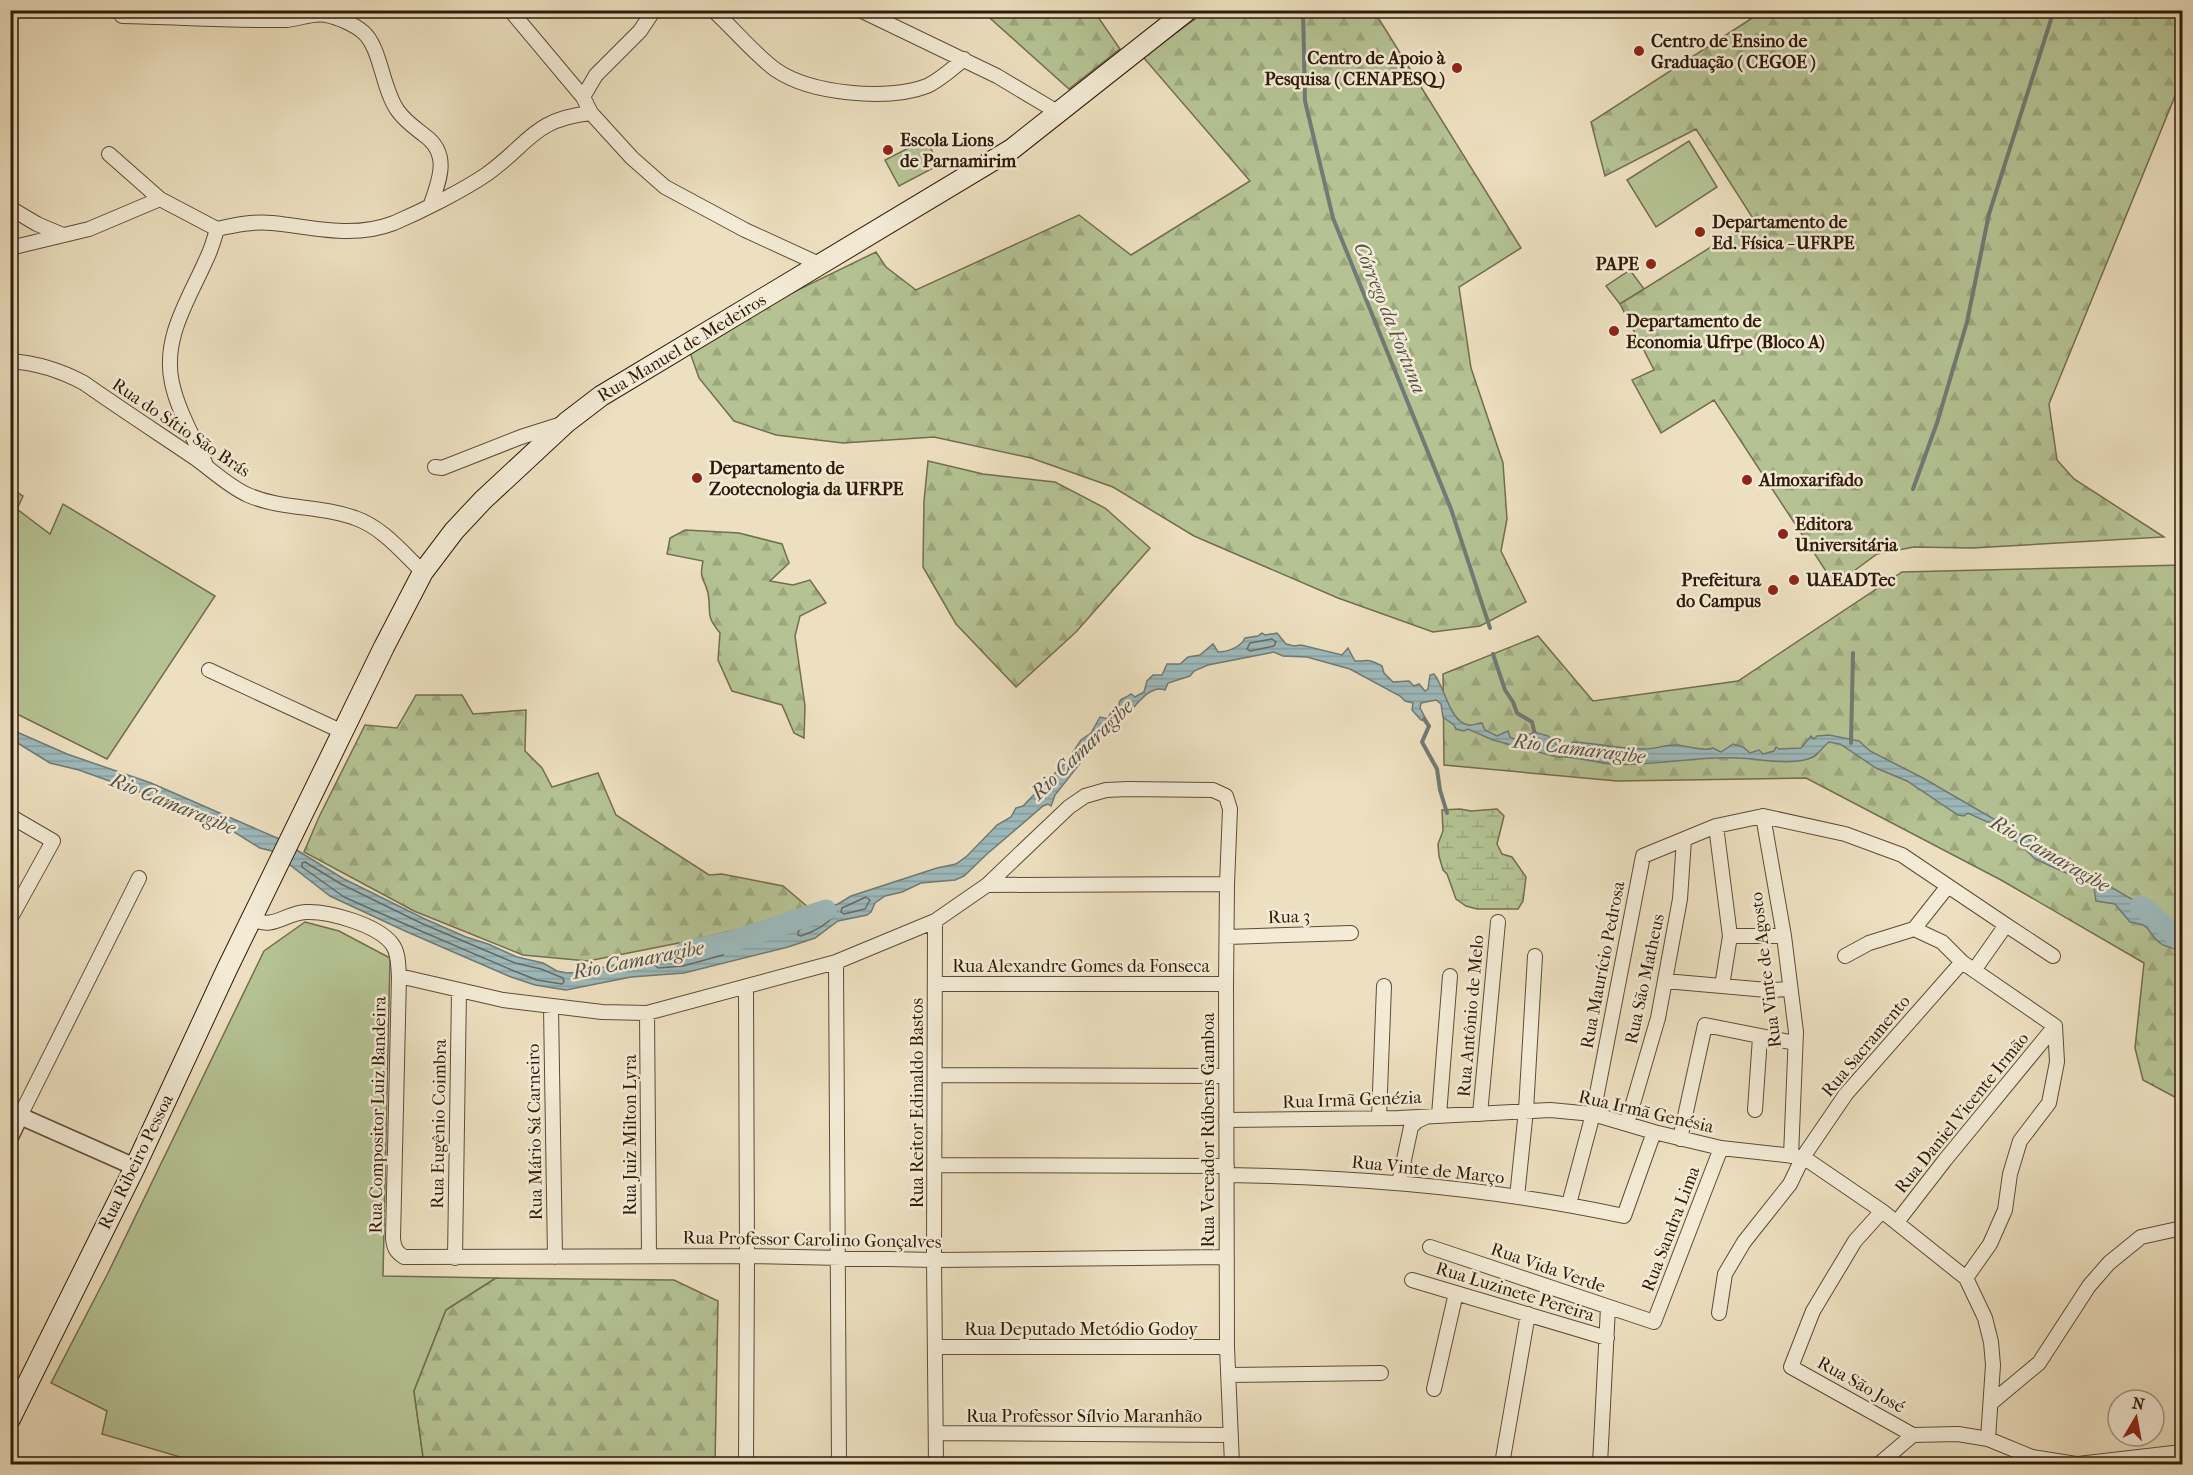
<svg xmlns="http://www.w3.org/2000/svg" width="2193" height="1475" font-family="'IM FELL French Canon',serif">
<defs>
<pattern id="forest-firs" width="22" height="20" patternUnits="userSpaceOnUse" patternTransform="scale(1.5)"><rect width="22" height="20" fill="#b5c394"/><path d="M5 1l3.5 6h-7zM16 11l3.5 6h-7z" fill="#9ca77e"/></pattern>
<pattern id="wetland-marsh" width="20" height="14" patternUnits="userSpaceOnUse" patternTransform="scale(1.5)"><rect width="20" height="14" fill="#b5c394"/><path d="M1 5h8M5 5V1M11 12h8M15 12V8" fill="none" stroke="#9ca77e"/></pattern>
<pattern id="water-rules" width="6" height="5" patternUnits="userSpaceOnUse" patternTransform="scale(1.5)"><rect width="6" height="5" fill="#9dbabc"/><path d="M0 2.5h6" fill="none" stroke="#889fa0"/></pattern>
</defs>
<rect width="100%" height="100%" fill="#ede0c0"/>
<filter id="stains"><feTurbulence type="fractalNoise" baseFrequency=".00333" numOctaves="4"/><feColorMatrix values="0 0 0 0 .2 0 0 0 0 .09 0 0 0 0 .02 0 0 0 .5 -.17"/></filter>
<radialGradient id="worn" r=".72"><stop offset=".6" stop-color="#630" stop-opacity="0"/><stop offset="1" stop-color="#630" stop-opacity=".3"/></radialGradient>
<path fill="#b5c394" stroke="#726e4e" stroke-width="1.5" d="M926 139 939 165 899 186 885 160Z
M1689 141 1717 187 1656 227 1627 180Z
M1630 270 1644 289 1620 304 1606 286Z
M11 489 23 496 17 509 50 534 63 504 215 596 107 759 11 711Z
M305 922 339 931 390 958 383 1276 496 1278 446 1310 414 1391 424 1464H186L187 1459 102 1434 107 1411 51 1383 108 1273 264 951Z"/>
<path fill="url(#forest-firs)" stroke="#726e4e" stroke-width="1.5" d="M982 11H1094L1120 49 1069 89Z
M1206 11H1374L1521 248 1459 287 1471 368 1503 463 1507 519 1501 551 1526 602 1480 626 1433 632 1338 598 1194 536 1113 487 1031 458 934 437 843 443 776 435 734 421 699 378 687 344 876 252 886 267 916 290 1079 215 1131 255 1250 181 1143 57Z
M1763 11H2182V79L2049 404 2057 460 2074 479 2164 537 1972 548 1914 547 1877 554 1835 585 1714 400 1661 433 1632 380 1654 370 1620 304 1754 220 1696 129 1605 176 1591 122Z
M928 461 983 474 1055 482 1105 508 1150 548 1076 632 1016 687 956 624 923 567 924 501Z
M685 530 739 533 782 544 789 563 770 581 793 585 810 580 826 603 800 616 795 636 805 706 804 738 794 733 782 705 732 691 718 660 720 633C704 613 712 614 708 593 704 576 699 582 703 561L667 554 670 538Z
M2182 565V1101L2143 1080 2135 1048 2144 963 2001 880 1806 778 1617 781 1444 765 1443 674 1538 636 1593 701 1738 681 1902 572Z
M416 695H462L473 714 526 710 525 751 542 768 552 787 598 773 616 815 709 875 722 874 783 886 809 908 753 926 694 940 588 961 523 955 414 911 304 852 319 817 365 725 397 728Z
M496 1278 674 1280 718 1301 715 1464H424L414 1391 446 1310Z"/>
<path fill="url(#wetland-marsh)" stroke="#726e4e" stroke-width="1.5" d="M1460 809 1471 811 1497 809 1504 816 1497 844 1502 854 1512 857 1526 877 1523 901 1518 909H1477L1466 906 1456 899 1447 874 1443 870 1439 856 1438 844 1443 831 1442 810Z"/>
<path fill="url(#water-rules)" stroke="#717a74" stroke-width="1.5" d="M1262 633 1265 635 1277 633 1286 644 1294 646 1301 645 1342 655 1348 648 1355 661C1368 662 1366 657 1382 666L1384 673 1393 682 1409 681 1414 686 1419 684 1425 691 1428 689 1430 675 1434 674C1445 687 1449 721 1468 725 1473 726 1477 723 1482 723L1485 730 1497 736 1508 731 1510 737 1518 741 1534 732 1548 736 1559 747C1566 747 1569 742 1576 742 1599 744 1622 749 1645 749 1656 749 1667 744 1677 745 1687 746 1704 752 1713 748L1721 752 1733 744 1743 747 1750 753 1759 750 1763 754 1774 751 1776 747 1779 749 1801 748 1811 736 1814 739 1817 736 1829 735 1859 741 1870 751 1923 778 2154 912 2160 918 2162 936 2172 943 2182 945V951C2175 948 2166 948 2160 943 2145 932 2154 925 2130 922L2115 904 2096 901 2094 888 2091 884 2035 859 2020 844 1999 831 1994 825 1968 813 1964 816 1958 815 1907 781 1876 768 1840 744 1829 742C1821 748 1818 757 1808 759 1786 765 1761 759 1739 758 1697 755 1654 767 1611 764 1596 763 1570 755 1557 757L1493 740 1468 729 1464 731 1456 729 1454 725 1443 717 1441 704 1436 700 1421 703 1420 708 1427 721 1421 720 1412 710 1413 703 1405 701 1400 696 1350 669 1307 657 1283 656 1274 652 1208 665 1194 671 1190 676 1168 683 1165 690C1149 684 1136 707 1126 715 1121 718 1119 719 1115 724H1111L1055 795 1051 806 1048 804 1043 806 987 854 964 876 955 880 921 883 902 892 885 896 875 903 871 912 867 915 838 921 815 938 788 947 684 973 631 977 566 990 535 985 511 977 405 931 330 896 272 851 260 848 223 825 148 795 79 770 50 763 11 739 10 729 67 754 151 783 277 838 344 879 425 919 466 937 488 944 517 957 543 963 557 971 567 973 583 972 682 950 699 943 719 945 755 943 774 935 785 932 800 922 799 917 838 904 851 896 937 868 956 864 967 856 997 825 1011 817 1016 808 1023 806 1068 760 1081 740 1091 733 1100 717 1108 719 1111 712 1118 711C1120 695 1120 702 1131 694L1135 697 1144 692 1147 681 1153 675H1162L1167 664H1180L1188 657 1200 655 1213 644 1218 652C1228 652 1241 647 1245 638L1258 636Z"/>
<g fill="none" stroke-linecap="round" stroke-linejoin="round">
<path stroke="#666a62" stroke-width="1.5" d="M1272 639 1276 642 1274 646 1250 651 1247 649 1250 643Z
M305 862 341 884 423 924 515 963 541 969 563 978 564 982 562 984 537 980 514 971 407 925 344 897 302 867V863Z
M866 897 870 900 865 909 844 914 841 912 842 908Z
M830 913 833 914 834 916C825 926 813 932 801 936L798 935V932L807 921Z
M699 950 721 951 723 955 683 966 658 968 655 965 657 962 683 956Z"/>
<path stroke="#717a74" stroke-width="4" d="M1303 10 1305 101 1333 218 1451 509 1490 628
M1913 489 1937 423 1967 322 1989 214 2054 10
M1493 654 1505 690 1513 702 1517 713 1532 722 1535 735
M1424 719 1429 726 1422 742 1437 769 1440 790 1447 813
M1851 743 1853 653"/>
<path stroke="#9dbabc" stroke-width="21" d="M2140 906 2148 911 2182 942
M686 951 733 941 826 910"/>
<g stroke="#5e4c36" stroke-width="16">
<path id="minor" d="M510 10 583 97
M654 10 640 31 596 75 583 97 591 113 632 158 665 187 745 230 819 264
M713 10C735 30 753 53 776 70 811 94 888 101 927 86 940 80 952 69 964 59
M860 10 997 76 1059 113
M122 16C177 17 232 21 286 20 300 19 313 12 326 15 338 17 355 25 363 32 381 47 382 89 398 111 405 121 414 127 424 135 450 153 440 179 431 204
M109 154 160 199 217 229
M10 208 37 224 63 235
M217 229C235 225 253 221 272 223 314 227 352 239 394 223 422 211 462 191 487 174 529 144 533 119 591 113
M10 248 89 229 160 199
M10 361C38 363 60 370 84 383 121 409 158 433 195 458 212 470 228 486 248 495 282 510 320 505 355 518 382 527 403 553 423 572
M206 465C194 438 178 411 172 383 162 338 189 299 206 260 211 250 214 240 217 229
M435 467 442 468 521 437 562 424
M209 670 343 732
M10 816 53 841 10 919
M1763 816 1784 936 1796 1032 1791 1156
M1716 826 1730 936H1784
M987 885 1227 884
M1948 886 2006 925 1975 969
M253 919C273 930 285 913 306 912 329 911 378 925 392 944 399 953 398 966 399 976L393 1238C394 1248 396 1252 404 1257L747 1256 934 1260 1227 1257
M935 921 934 1260 936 1464
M2006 925 2053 956
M1227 937 1351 933
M1845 956 1869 943 1914 929 1942 942 1962 962 2055 1026
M836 962 839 1464
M399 976 503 1000 602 1012 647 1013 836 962 935 921 987 885 1069 807 1085 796 1106 790 1128 789 1213 790 1226 796 1230 809 1227 884 1226 984 1227 1347 1232 1464
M1665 981 1767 990 1790 989
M935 984H1226
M1722 986 1730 936
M746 988 747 1256 746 1464
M551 1007 555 1257
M647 1013 649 1256
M935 1075 1226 1076
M1755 1110 1760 1037
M10 1111 20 1116 139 878
M1480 1114 1498 922
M1439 1115 1450 976
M1379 1118 1384 986
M1226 1120 1399 1118 1550 1110 1593 1114 1654 1132 1721 1148 1803 1157 1882 1211 1966 1278 1985 1318 1991 1342 1993 1365 1988 1439
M1627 1124 1658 1018 1680 899 1684 839
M1680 1139 1705 1025 1795 1043
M936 1165 1227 1166
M1227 1175C1360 1177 1494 1188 1624 1216L1654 1132
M1399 1183 1411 1127 1417 1121 1426 1117
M1517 1197 1526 1110 1535 956
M1569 1204 1593 1114 1643 856 1716 826 1763 816 1845 834 1902 855 1948 886 1914 929
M1882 1211 1855 1241 1813 1311 1791 1367 1913 1435
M1897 1222 1945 1160 2055 1026
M1430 1247 1654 1322 1721 1148
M455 1258 459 990
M1966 1278 1990 1244 2005 1210 2010 1174 2020 1141 2049 1103 2057 1062 2055 1026
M1412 1280 1607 1338
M1719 1313 1725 1274 1744 1242 1790 1184 1803 1157 1846 1094 1962 962
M936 1347H1227
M1228 1375 1381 1373
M1434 1389 1456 1293
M1991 1403 2039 1363 2089 1286 2109 1263 2141 1237 2182 1228
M936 1433 1231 1435
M1502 1464 1528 1314
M1600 1464 1608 1307
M1879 1464 1913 1435 1958 1434 1988 1439 2032 1457 2076 1464
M2078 1464 2182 1452"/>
</g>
<g stroke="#5e4c36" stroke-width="19">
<path id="tertiary" d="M10 1137 20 1116 135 1167"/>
</g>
<g stroke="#2f1a08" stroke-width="22">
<path id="secondary" d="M10 1419 135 1167 227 969 384 647 423 572 454 531 483 500 567 422 601 396 1012 149 1188 10"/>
</g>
<use href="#minor" stroke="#f3ebd6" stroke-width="14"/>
<use href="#tertiary" stroke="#f3ebd6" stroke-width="16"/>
<use href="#secondary" stroke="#f3ebd6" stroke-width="20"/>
</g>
<g fill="#8f2418" stroke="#f3ebd6" stroke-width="2">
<circle cx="1639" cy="51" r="6"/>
<circle cx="1457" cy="68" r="6"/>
<circle cx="888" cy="150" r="6"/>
<circle cx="1700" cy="232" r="6"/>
<circle cx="1651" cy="264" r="6"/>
<circle cx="1614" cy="331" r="6"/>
<circle cx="697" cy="478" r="6"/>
<circle cx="1747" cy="480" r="6"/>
<circle cx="1783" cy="534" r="6"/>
<circle cx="1794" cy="580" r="6"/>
<circle cx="1773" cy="590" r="6"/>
</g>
<g text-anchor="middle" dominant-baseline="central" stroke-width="5" stroke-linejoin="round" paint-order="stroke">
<g font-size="18" font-weight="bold" fill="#2f1a08" stroke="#f3ebd6" text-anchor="start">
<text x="1651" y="41">Centro de Ensino de<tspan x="1651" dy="21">Graduação ( CEGOE )</tspan></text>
<text x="1445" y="58" text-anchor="end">Centro de Apoio à<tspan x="1445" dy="21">Pesquisa ( CENAPESQ )</tspan></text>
<text x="900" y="140">Escola Lions<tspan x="900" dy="21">de Parnamirim</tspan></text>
<text x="1712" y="222">Departamento de<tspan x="1712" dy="21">Ed. Física - UFRPE</tspan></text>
<text x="1639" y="264" text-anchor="end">PAPE</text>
<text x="1626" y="321">Departamento de<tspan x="1626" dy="21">Economia Ufrpe (Bloco A)</tspan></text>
<text x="709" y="468">Departamento de<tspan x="709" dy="21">Zootecnologia da UFRPE</tspan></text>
<text x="1759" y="480">Almoxarifado</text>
<text x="1795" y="524">Editora<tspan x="1795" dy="21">Universitária</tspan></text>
<text x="1761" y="580" text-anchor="end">Prefeitura<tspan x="1761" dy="21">do Campus</tspan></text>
<text x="1806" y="580">UAEADTec</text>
</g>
<g font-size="18" fill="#2f1a08" stroke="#f3ebd6">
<text transform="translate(682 348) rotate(-31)">Rua Manuel de Medeiros</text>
<text transform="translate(181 428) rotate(34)">Rua do Sítio São Brás</text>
<text transform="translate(1289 917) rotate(-2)">Rua 3</text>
<text transform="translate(1603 965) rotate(-79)">Rua Maurício Pedrosa</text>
<text x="1081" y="966">Rua Alexandre Gomes da Fonseca</text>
<text transform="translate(1766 970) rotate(-97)">Rua Vinte de Agosto</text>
<text transform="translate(1645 979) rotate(-78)">Rua São Matheus</text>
<text transform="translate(1471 1016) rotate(-85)">Rua Antônio de Melo</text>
<text transform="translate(1866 1046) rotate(-50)">Rua Sacramento</text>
<text transform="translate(1352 1100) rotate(-2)">Rua Irmã Genézia</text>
<text transform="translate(917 1103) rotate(-90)">Rua Reitor Edinaldo Bastos</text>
<text transform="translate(1646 1112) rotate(13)">Rua Irmã Genésia</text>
<text transform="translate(1962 1113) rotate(-51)">Rua Daniel Vicente Irmão</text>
<text transform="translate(378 1115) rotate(-89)">Rua Compositor Luiz Bandeira</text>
<text transform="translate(439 1124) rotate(-89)">Rua Eugênio Coimbra</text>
<text transform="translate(1208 1130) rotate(-90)">Rua Vereador Rúbens Gamboa</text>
<text transform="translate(535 1132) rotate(-91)">Rua Mário Sá Carneiro</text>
<text transform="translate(630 1135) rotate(-90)">Rua Juiz Milton Lyra</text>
<text transform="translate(136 1162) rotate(-64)">Rua Ribeiro Pessoa</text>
<text transform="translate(1428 1170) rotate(6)">Rua Vinte de Março</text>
<text transform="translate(1671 1229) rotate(-69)">Rua Sandra Lima</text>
<text transform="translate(812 1240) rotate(1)">Rua Professor Carolino Gonçalves</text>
<text transform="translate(1548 1268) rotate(19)">Rua Vida Verde</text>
<text transform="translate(1515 1292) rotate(17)">Rua Luzinete Pereira</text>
<text x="1081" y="1329">Rua Deputado Metódio Godoy</text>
<text transform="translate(1861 1385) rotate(29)">Rua São José</text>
<text x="1084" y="1416">Rua Professor Sílvio Maranhão</text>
</g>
<g font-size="20" font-style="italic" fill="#565247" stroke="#f3ebd6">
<text transform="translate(1390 318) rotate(68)">Córrego da Fortuna</text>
<text transform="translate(1579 749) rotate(7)">Rio Camaragibe</text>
<text transform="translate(1082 750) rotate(-44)">Rio Camaragibe</text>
<text transform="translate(173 804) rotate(22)">Rio Camaragibe</text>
<text transform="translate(2050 854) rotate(30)">Rio Camaragibe</text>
<text transform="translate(638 960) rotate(-11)">Rio Camaragibe</text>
</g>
</g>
<rect width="2193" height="1475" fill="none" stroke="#ede0c0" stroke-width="36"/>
<rect x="12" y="12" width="2169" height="1451" fill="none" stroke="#2f1a08" stroke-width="3"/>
<rect x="18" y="18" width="2157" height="1439" fill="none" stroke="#2f1a08" stroke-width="1.5"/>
<g transform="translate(2136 1418) rotate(10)"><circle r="28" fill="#f3ebd6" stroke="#a59784" stroke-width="1.5"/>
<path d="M0-4.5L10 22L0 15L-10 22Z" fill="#8f2418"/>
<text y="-9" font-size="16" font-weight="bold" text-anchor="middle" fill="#2f1a08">N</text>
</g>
<rect width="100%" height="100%" filter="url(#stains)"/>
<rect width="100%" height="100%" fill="url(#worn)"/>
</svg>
